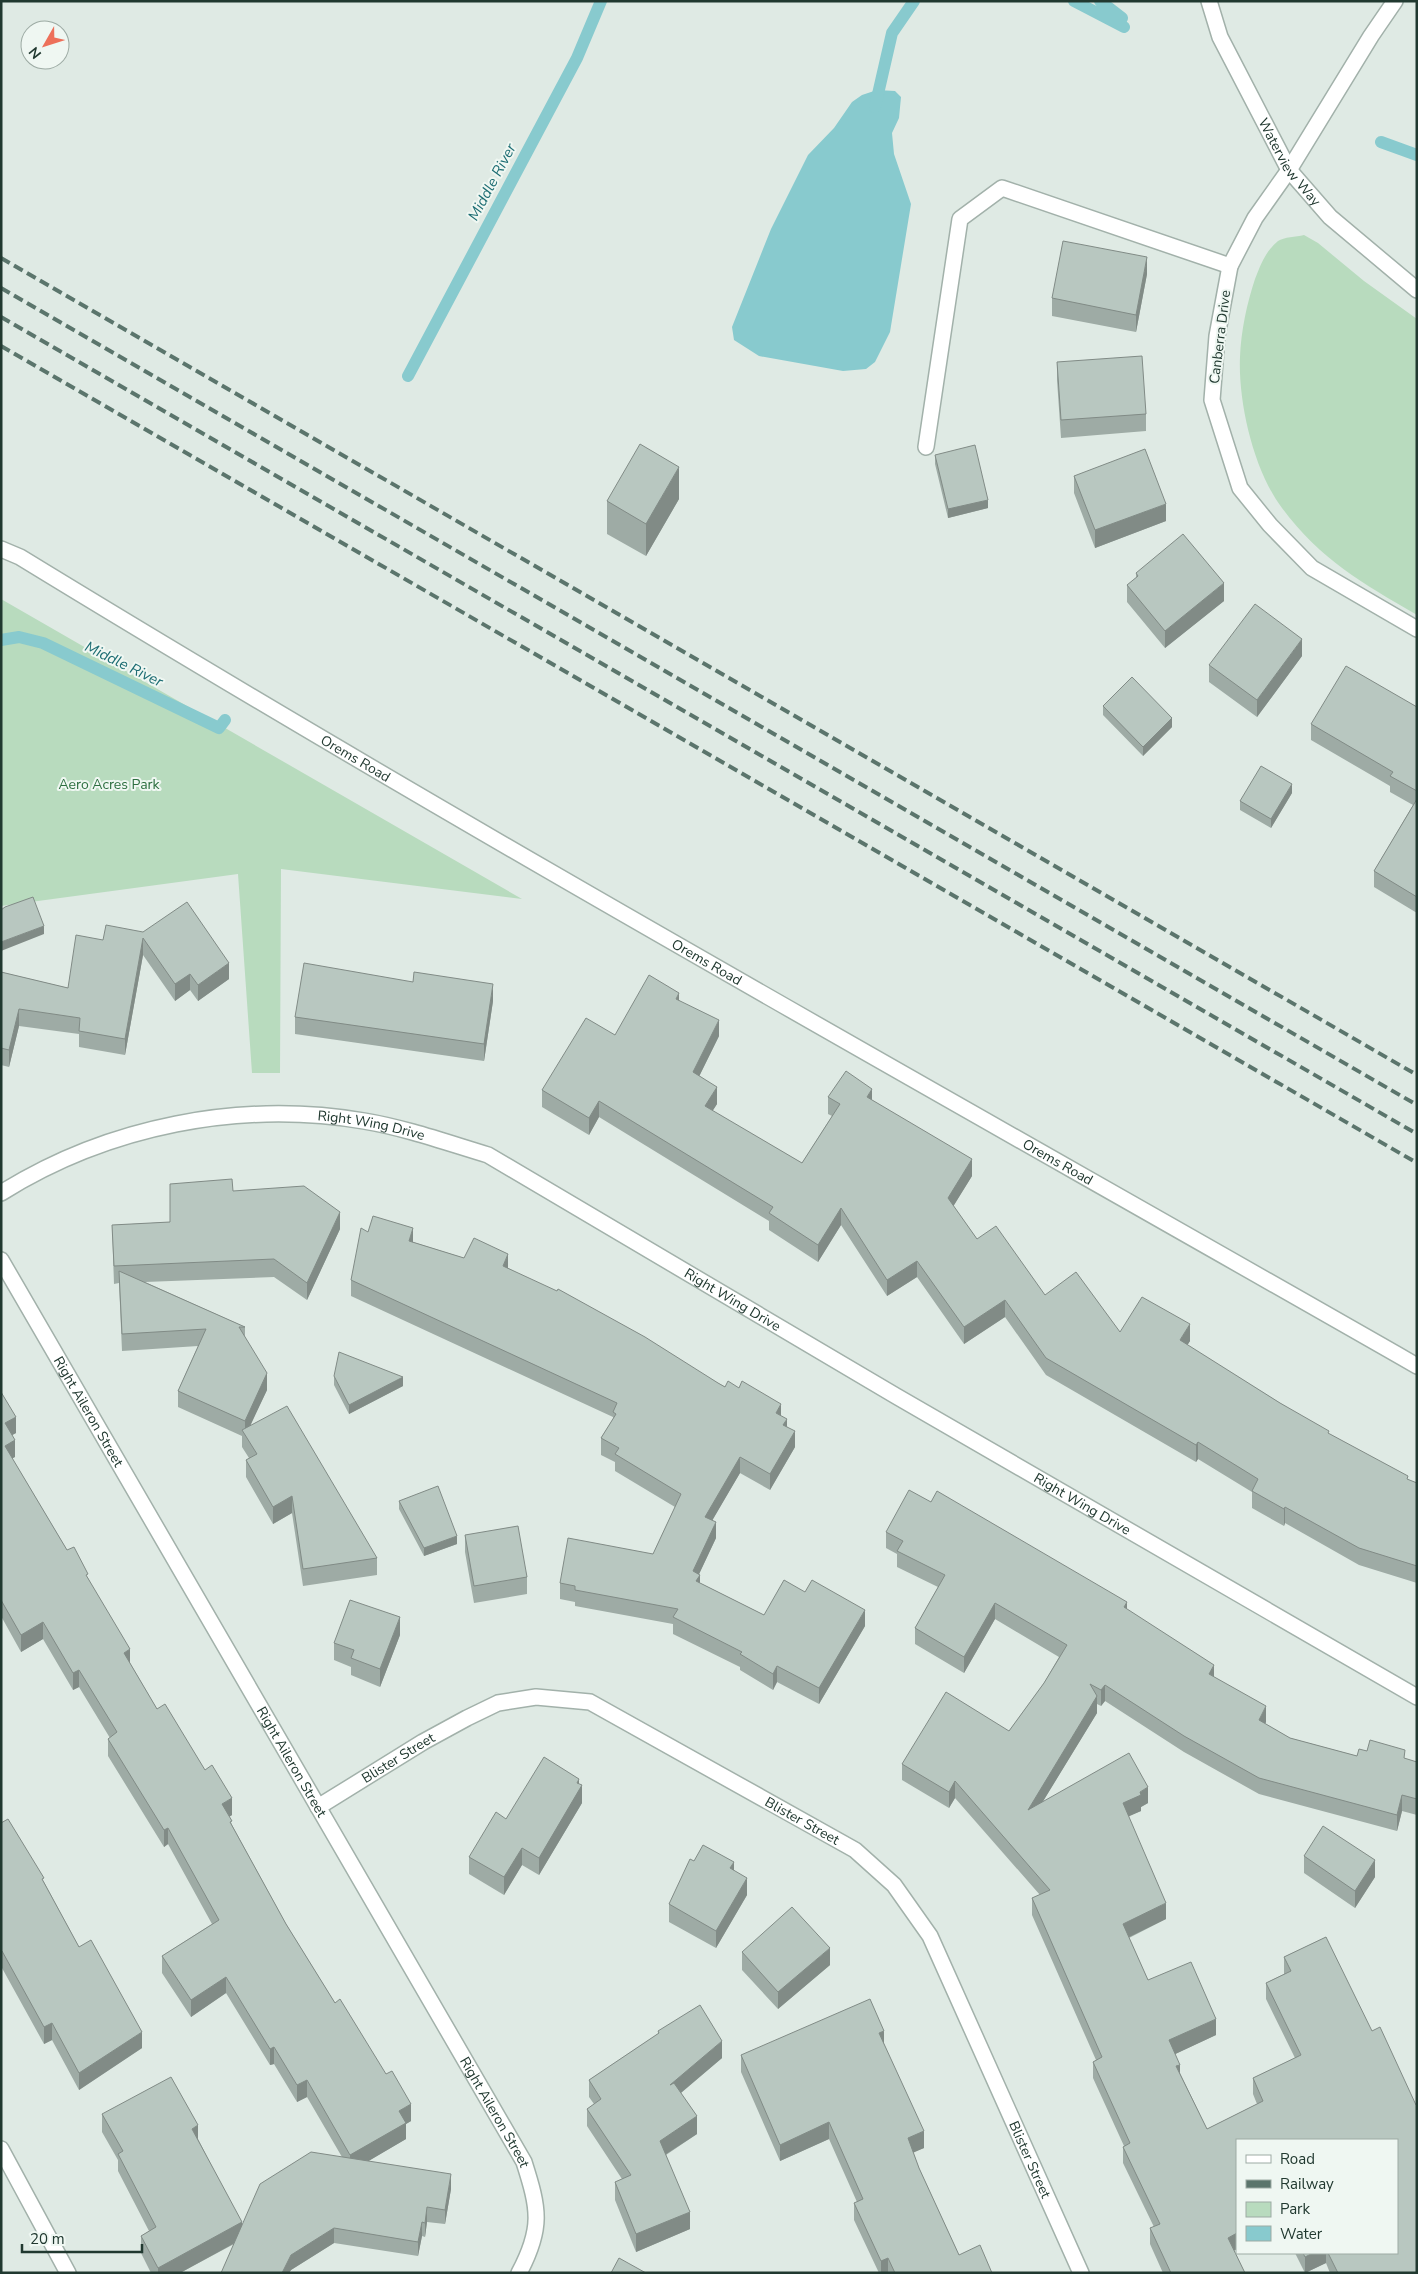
<svg xmlns="http://www.w3.org/2000/svg" width="1418" height="2274" font-family="'Nunito Sans',sans-serif">
<rect width="100%" height="100%" fill="#dfeae4"/>
<path fill="#b8dbbe" d="M1304 235 1318 243 1364 281 1417 319V615C1362 583 1321 560 1282 508 1254 471 1238 403 1240 357 1241 331 1247 303 1255 279 1261 264 1265 252 1278 241 1284 237 1296 237 1304 235Z
M1 599 522 899 281 869 280 1073H252L238 874 1 906Z"/>
<path fill="#88cace" d="M877 90 895 91 901 97 899 118 892 133 894 154 911 204 890 332 875 362 866 369 843 371 759 356 734 340 732 327 771 229 808 155 834 128 852 102 862 95Z"/>
<g fill="none" stroke-linecap="round" stroke-linejoin="round">
<path stroke="#88cace" stroke-width="12" d="M1074 1 1124 27
M1100 1 1122 18
M875 107 892 33 914 1
M1381 142 1417 155
M408 376 577 58 601 1
M1 640 19 637 43 643 219 728 225 720"/>
<g stroke="#a2b1aa" stroke-width="18">
<path id="lane" d="M926 447 960 219 1002 188 1230 266"/>
</g>
<g stroke="#a2b1aa" stroke-width="18">
<g id="street">
<path id="s1" d="M1209 1 1220 37 1289 170 1330 217 1417 290"/>
<path d="M1395 1 1371 36 1289 170 1255 218 1230 266 1217 336 1212 400 1240 488 1270 525 1312 568 1417 629"/>
<path id="s2" d="M1 549 20 557C479 838 950 1099 1417 1366"/>
<path id="s3" d="M1 1193C108 1126 240 1100 364 1121 406 1128 448 1143 488 1155L896 1396 1417 1697"/>
<path id="s4" d="M1 1260 524 2162C539 2209 543 2228 519 2273"/>
<path id="s5" d="M318 1807 423 1742 467 1718 498 1703 536 1697 590 1702 855 1850 894 1885 930 1936 1081 2273"/>
<path d="M1 2149 68 2273"/>
</g>
</g>
<use href="#lane" stroke="#fff" stroke-width="15"/>
<use href="#street" stroke="#fff" stroke-width="15"/>
<path stroke="#5b756c" stroke-width="4" stroke-dasharray="10 5" stroke-linecap="butt" d="M1 258 1417 1075
M1 288 1417 1105
M1 317 1417 1134
M1 346 1417 1163"/>
</g>
<path fill="#9eaba5" d="M1147 274 1136 332 1052 316V298Z
M1057 362 1146 414V431L1061 438 1057 380Z
M935 455 988 508 948 518 935 464Z
M1074 476 1166 521 1095 548 1074 493Z
M679 499 646 556 607 534V501Z
M1136 573 1224 601 1165 648 1127 602V585L1136 578Z
M1302 656 1257 717 1209 682V665Z
M1103 706 1172 727 1143 756 1103 715Z
M1417 707V913L1374 887V871L1413 805 1390 792V786L1311 740V724Z
M1292 793 1271 828 1240 810V801Z
M143 932 229 979 198 1001 190 990 175 1001 143 955 125 1055 79 1047V1034L19 1026 9 1067 1 1065V972L68 988 103 940Z
M679 1000 719 1036 699 1076 717 1104 712 1111 802 1163 832 1116 828 1114V1097L872 1100 972 1176 953 1206 977 1239 1045 1295 1120 1332 1190 1341 1187 1345 1280 1403 1329 1434 1408 1480 1417 1483V1583L1359 1565 1285 1523 1284 1526 1252 1508V1492L1198 1459 1196 1462 1046 1375 1005 1317 964 1344 917 1277 887 1296 841 1225 818 1262 769 1230V1221L599 1117 589 1135 542 1107V1090L615 1035Z
M493 1001 484 1061 295 1034V1017Z
M233 1191 340 1229 307 1300 274 1277 145 1282 245 1327V1337L267 1390 250 1425 377 1558V1575L303 1586 292 1513 273 1524 246 1477V1460L249 1458 242 1447V1436L178 1407V1391L198 1346 122 1351 119 1283 114 1284 112 1225 170 1222Z
M413 1242 464 1258 508 1268 718 1383 781 1416 787 1426 795 1447 770 1490 740 1473 712 1520 716 1538 699 1574 700 1583 764 1615 865 1626 819 1704 777 1682 773 1690 740 1670V1667L673 1634V1624L575 1606V1602L560 1599V1583L653 1554 675 1507 615 1471V1462L601 1455V1438L613 1419V1417L351 1296V1280Z
M334 1376 403 1386 349 1414 334 1385Z
M1 1392 16 1433 12 1435 15 1457 12 1458 67 1550 88 1578 130 1663 157 1709 232 1815 229 1817 232 1825 286 1924 335 2003 411 2121 406 2124V2139L368 2161 451 2189 445 2224 427 2222 425 2237 422 2236 418 2256 334 2243 291 2270 289 2273H221L234 2244 180 2273H151L141 2253V2236L149 2231 118 2171V2160L102 2132V2114L198 2139 242 2225 342 2157 307 2097 297 2102 274 2064 270 2065 226 1993 191 2017 162 1973V1956L212 1924 168 1844 164 1847 108 1756V1739L110 1738 79 1687 73 1690 43 1639 21 1652 1 1616Z
M399 1501 457 1544 424 1556 399 1509Z
M886 1532 1127 1610 1214 1677 1266 1722 1265 1724 1290 1738 1357 1756 1405 1759 1417 1762V1815L1402 1811 1397 1831 1259 1794 1184 1752 1105 1701 1101 1706 1097 1704V1713L1043 1801 1148 1803 1141 1807V1811L1128 1816 1166 1919 1129 1938 1148 1980 1216 2035 1175 2054 1180 2073 1207 2129 1257 2104 1253 2094V2078L1295 2058 1266 1999V1983L1284 1974V1957L1326 1937 1417 2273H1330L1326 2263 1305 2273 1295 2253H1397L1237 2140V2249L1234 2250 1245 2273H1163L1150 2244V2228L1154 2227 1123 2163V2147L1124 2146 1093 2078V2062L1096 2060 1032 1915V1898L1040 1895 955 1798 949 1808 902 1780V1764L1009 1731 1044 1683 1059 1657 995 1619 964 1673 915 1644V1628L938 1587 897 1567V1554L886 1548Z
M465 1535 527 1577V1594L474 1603 465 1552Z
M400 1635 380 1687 351 1675V1667L334 1660V1643Z
M579 1784 582 1803 539 1875 522 1865 504 1895 469 1874V1857L506 1819Z
M1 1823 44 1882 79 1947 142 2048 79 2090 52 2040 44 2044 2 1968Z
M1304 1856 1375 1877 1355 1908 1304 1873Z
M694 1861 734 1870 747 1895 716 1948 669 1922V1904Z
M742 1952 830 1965 778 2009 742 1970Z
M658 2031 722 2058 681 2093 697 2134 666 2155 690 2229 636 2252 615 2200V2182L622 2179 587 2126V2109L594 2104 589 2097V2080L658 2034Z
M884 2044 924 2148 913 2152 919 2168 959 2255 992 2273H879L854 2220V2203L857 2202 829 2139 780 2161 741 2072V2055Z"/>
<path fill="#818b86" d="M1147 257V274L1136 332V315Z
M679 467V499L646 556V524Z
M988 500V508L948 518V509Z
M1166 504V521L1095 548V530Z
M1224 583V601L1165 648V631Z
M1302 639V656L1257 717V700Z
M1172 718V727L1143 756V747Z
M1292 784V793L1271 828V819Z
M44 926V934L1 951V942Z
M143 938V955L125 1055V1039Z
M229 963V979L198 1001V985Z
M190 974V990L175 1001V984Z
M493 984V1001L484 1061V1044Z
M679 993V1009L676 999Z
M19 1009V1026L9 1067V1050Z
M719 1020V1036L693 1089V1072Z
M717 1087V1104L705 1123V1106Z
M872 1089V1106L867 1097Z
M599 1101V1117L589 1135V1118Z
M972 1159V1176L948 1215V1198Z
M841 1208V1225L818 1262V1245Z
M340 1212V1229L307 1300V1283Z
M413 1228V1244L409 1241Z
M508 1254V1270L503 1266Z
M917 1261V1277L887 1296V1280Z
M1005 1300V1317L964 1344V1327Z
M1190 1324V1341L1180 1357V1340Z
M267 1373V1390L246 1435 245 1434V1421Z
M403 1377V1386L349 1414V1405Z
M781 1404V1420L776 1413Z
M16 1417V1433L5 1439V1423Z
M787 1419V1435L783 1425Z
M795 1431V1447L770 1490V1474Z
M15 1440V1457L5 1462V1446Z
M1198 1442V1459L1196 1462V1445Z
M740 1457V1473L705 1533V1517Z
M292 1496V1513L273 1524V1507Z
M1285 1507V1523L1284 1526V1509Z
M716 1522V1538L693 1587V1571Z
M457 1536V1544L424 1556V1548Z
M700 1575V1591L696 1581Z
M1127 1602V1618L1124 1607Z
M995 1603V1619L964 1673V1657Z
M865 1610V1626L819 1704V1688Z
M400 1617V1635L380 1687V1669Z
M43 1622V1639L21 1652V1635Z
M130 1649V1666L124 1653Z
M1214 1665V1682L1209 1674Z
M777 1666V1682L773 1690V1674Z
M79 1670V1687L73 1690V1673Z
M1105 1685V1701L1101 1706V1690Z
M1097 1696V1713L1028 1826V1810Z
M1266 1706V1722L1259 1736V1720Z
M579 1779V1790L582 1785V1803L539 1875V1858Z
M955 1781V1798L949 1808V1792Z
M1148 1787V1803L1141 1807V1811L1123 1819V1803Z
M1402 1795V1811L1397 1831V1815Z
M232 1798V1815L222 1821V1804Z
M168 1828V1844L164 1847V1830Z
M522 1848V1865L504 1895V1877Z
M1375 1860V1877L1355 1908V1891Z
M734 1862V1879L730 1868Z
M747 1878V1895L716 1948V1931Z
M1166 1903V1919L1123 1940V1924Z
M830 1948V1965L778 2009V1992Z
M2 1951V1968H1V1952Z
M226 1977V1993L191 2017V2000Z
M1216 2019V2035L1169 2057V2040Z
M52 2023V2040L44 2044V2027Z
M884 2031V2047L879 2033Z
M142 2032V2048L79 2090V2073Z
M722 2041V2058L670 2102V2085Z
M274 2047V2064L270 2065V2049Z
M1180 2065V2081L1176 2066Z
M307 2080V2097L297 2102V2085Z
M411 2104V2121L406 2124V2139L350 2172V2155L399 2111Z
M697 2116V2134L660 2158V2141Z
M829 2122V2139L780 2161V2145Z
M198 2125V2142L192 2129Z
M924 2131V2148L908 2155V2138Z
M451 2174V2189L445 2224V2210Z
M427 2207V2222L425 2237V2223Z
M690 2212V2229L636 2252V2234Z
M242 2222V2239L180 2273H158V2268Z
M422 2222V2236L418 2256V2242Z
M334 2228V2243L291 2270 289 2273H282L291 2255Z
M1237 2233V2249L1228 2254V2238Z
M1313 2253H1326V2263L1305 2273V2257Z
M888 2258V2273H881V2261Z"/>
<path fill="#b8c7c0" stroke="#818b86" d="M1063 241 1147 257 1136 315 1052 298Z
M1142 356 1146 414 1061 420 1057 362Z
M640 444 679 467 646 524 607 501Z
M975 445 988 500 948 509 935 455Z
M1145 449 1166 504 1095 530 1074 476Z
M1183 534 1224 583 1165 631 1127 585 1138 576 1136 573Z
M1255 604 1302 639 1257 700 1209 665Z
M1346 666 1417 707V791L1390 776 1393 772 1311 724Z
M1132 677 1172 718 1143 747 1103 706Z
M1261 766 1292 784 1271 819 1240 801Z
M1417 799V897L1374 871Z
M33 897 44 926 1 942V910L5 907Z
M187 902 229 963 198 985 190 974 175 984 143 938 125 1039 79 1031 80 1018 19 1009 9 1050 1 1048V972L68 988 76 935 103 940 106 925 143 932Z
M304 963 413 982 414 972 493 984 484 1044 295 1017Z
M649 975 679 993 676 999 719 1020 693 1072 717 1087 705 1106 802 1163 840 1104 828 1097 846 1071 872 1089 867 1097 972 1159 948 1198 977 1239 996 1226 1045 1295 1076 1272 1120 1332 1142 1297 1190 1324 1180 1340 1280 1403 1329 1431 1328 1433 1408 1476 1407 1479 1417 1483V1566L1359 1548 1285 1507 1284 1509 1252 1491 1258 1479 1198 1442 1196 1445 1046 1358 1005 1300 964 1327 917 1261 887 1280 841 1208 818 1245 769 1213 773 1207 599 1101 589 1118 542 1090 586 1018 615 1035Z
M232 1179 233 1191 304 1186 340 1212 307 1283 274 1259 114 1266 112 1225 170 1222V1184Z
M373 1216 413 1228 409 1241 464 1258 474 1238 508 1254 503 1266 557 1291 558 1289 645 1337 718 1383 725 1387 728 1381 739 1388 742 1381 781 1404 776 1413 787 1419 783 1425 795 1431 770 1474 740 1457 705 1517 716 1522 693 1571 700 1575 696 1581 764 1615 784 1580 805 1592 812 1580 865 1610 819 1688 777 1666 773 1674 740 1654 742 1652 673 1617 678 1609 575 1590V1586L560 1583 568 1538 653 1554 681 1494 615 1454 619 1448 601 1438 616 1414 613 1412 617 1403 351 1280 361 1228 368 1232Z
M119 1271 245 1327H239L267 1373 245 1421 178 1391 206 1329 122 1334Z
M339 1352 403 1377 349 1405 334 1376Z
M1 1392 16 1417 5 1423 15 1440 5 1446 67 1550 74 1547 88 1574 86 1575 130 1649 124 1653 157 1709 165 1704 205 1770 212 1765 232 1798 222 1804 232 1821 230 1822 286 1924 335 2003 340 1999 386 2074 392 2071 411 2104 399 2111 406 2123 350 2155 307 2080 297 2085 274 2047 270 2049 226 1977 191 2000 162 1956 219 1920 168 1828 164 1830 108 1739 117 1732 79 1670 73 1673 43 1622 21 1635 1 1600Z
M287 1406 377 1558 303 1569 292 1496 273 1507 246 1460 257 1454 242 1430Z
M438 1486 457 1536 424 1548 399 1501Z
M909 1490 931 1502 937 1491 1127 1602 1124 1607 1214 1665 1209 1674 1266 1706 1259 1720 1290 1738 1357 1756 1359 1749 1367 1751 1370 1740 1405 1750 1404 1758 1417 1762V1799L1402 1795 1397 1815 1259 1778 1184 1736 1105 1685 1101 1690 1090 1684 1097 1696 1028 1810 1129 1753 1148 1787 1140 1792 1141 1795 1123 1803 1166 1903 1123 1924 1148 1980 1191 1962 1216 2019 1169 2040 1180 2065 1176 2066 1207 2129 1263 2101 1253 2078 1301 2055 1266 1983 1291 1971 1284 1957 1326 1937 1372 2031 1380 2027 1416 2105H1417V2273H1338L1328 2253H1397V2140H1237V2233L1228 2238 1245 2273H1171L1150 2228 1160 2224 1123 2147 1130 2143 1093 2062 1102 2057 1032 1898 1050 1890 955 1781 949 1792 902 1764 946 1692 1009 1731 1044 1683 1067 1645 995 1603 964 1657 915 1628 945 1575 897 1551 903 1541 886 1532Z
M518 1526 527 1577 474 1586 465 1535Z
M350 1600 400 1617 380 1669 351 1658 354 1650 334 1643Z
M544 1757 579 1779 577 1783 582 1785 539 1858 522 1848 504 1877 469 1857 496 1812 506 1819Z
M8 1819 44 1878 42 1879 79 1947 91 1940 142 2032 79 2073 52 2023 44 2027 2 1951 1 1952V1823Z
M1323 1826 1375 1860 1355 1891 1304 1856Z
M703 1845 734 1862 730 1868 747 1878 716 1931 669 1904 690 1859 694 1861Z
M792 1907 830 1948 778 1992 742 1952Z
M870 1999 884 2031 879 2033 924 2131 908 2138 919 2168 959 2255 980 2245 992 2273H895L888 2258 881 2261 854 2203 863 2199 829 2122 780 2145 741 2055Z
M700 2005 722 2041 670 2085 674 2083 697 2116 660 2141 690 2212 636 2234 615 2182 631 2175 587 2109 601 2099 589 2080 659 2033 658 2031Z
M171 2077 198 2125 192 2129 242 2222 158 2268 141 2236 156 2227 118 2154 123 2151 102 2114Z
M311 2152 451 2174 445 2210 427 2207 425 2223 422 2222 418 2242 334 2228 291 2255 282 2273H221L260 2184Z
M1303 2253H1313L1305 2257Z
M619 2258 646 2273H611Z"/>
<g text-anchor="middle" dominant-baseline="central" stroke-width="4" stroke-linejoin="round" paint-order="stroke">
<g font-size="14" fill="#213930" stroke="#eff7f2">
<text stroke="none"><textPath href="#s1" startOffset="181">Waterview Way</textPath></text>
<text transform="translate(1220 337) rotate(-83)">Canberra Drive</text>
<text stroke="none"><textPath href="#s2" startOffset="412">Orems Road</textPath></text>
<text stroke="none"><textPath href="#s2" startOffset="818">Orems Road</textPath></text>
<text stroke="none"><textPath href="#s3" startOffset="386">Right Wing Drive</textPath></text>
<text stroke="none"><textPath href="#s2" startOffset="1222">Orems Road</textPath></text>
<text stroke="none"><textPath href="#s3" startOffset="791">Right Wing Drive</textPath></text>
<text stroke="none"><textPath href="#s4" startOffset="175">Right Aileron Street</textPath></text>
<text stroke="none"><textPath href="#s3" startOffset="1196">Right Wing Drive</textPath></text>
<text stroke="none"><textPath href="#s5" startOffset="94">Blister Street</textPath></text>
<text stroke="none"><textPath href="#s4" startOffset="580">Right Aileron Street</textPath></text>
<text stroke="none"><textPath href="#s5" startOffset="544">Blister Street</textPath></text>
<text stroke="none"><textPath href="#s4" startOffset="985">Right Aileron Street</textPath></text>
<text stroke="none"><textPath href="#s5" startOffset="964">Blister Street</textPath></text>
</g>
<g font-size="14" fill="#2d6f40" stroke="#eff7f2">
<text x="109" y="784">Aero Acres Park</text>
</g>
<g font-size="15" font-style="italic" fill="#1d6d73" stroke="#eff7f2">
<text transform="translate(492 182) rotate(-62)">Middle River</text>
<text transform="translate(124 664) rotate(26)">Middle River</text>
</g>
</g>
<rect width="1418" height="2274" fill="none" stroke="#213930" stroke-width="5"/>
<rect x="1236" y="2139" width="162" height="115" fill="#eff7f2" stroke="#9daba4"/>
<rect x="1246" y="2155" width="25" height="8" fill="#ffffff" stroke="#9daba4"/>
<text x="1280" y="2164" font-size="15" fill="#213930">Road</text>
<rect x="1246" y="2180" width="25" height="8" fill="#5b756c" stroke="#9daba4"/>
<text x="1280" y="2189" font-size="15" fill="#213930">Railway</text>
<rect x="1246" y="2202" width="25" height="15" fill="#b8dbbe" stroke="#9daba4"/>
<text x="1280" y="2214" font-size="15" fill="#213930">Park</text>
<rect x="1246" y="2226" width="25" height="15" fill="#88cace" stroke="#9daba4"/>
<text x="1280" y="2239" font-size="15" fill="#213930">Water</text>
<g transform="translate(45 45) rotate(231)"><circle r="24" fill="#eff7f2" stroke="#9daba4"/>
<path d="M0-4L9 19L0 12L-9 19Z" fill="#ed705a"/>
<text y="-8" font-size="14" font-weight="bold" text-anchor="middle" fill="#213930">N</text>
</g>
<path d="M22 2244v8h120v-8" fill="none" stroke="#213930" stroke-width="2.5"/>
<text x="30" y="2244" font-size="15" fill="#213930" stroke="#eff7f2" stroke-width="4" paint-order="stroke">20 m</text>
</svg>
